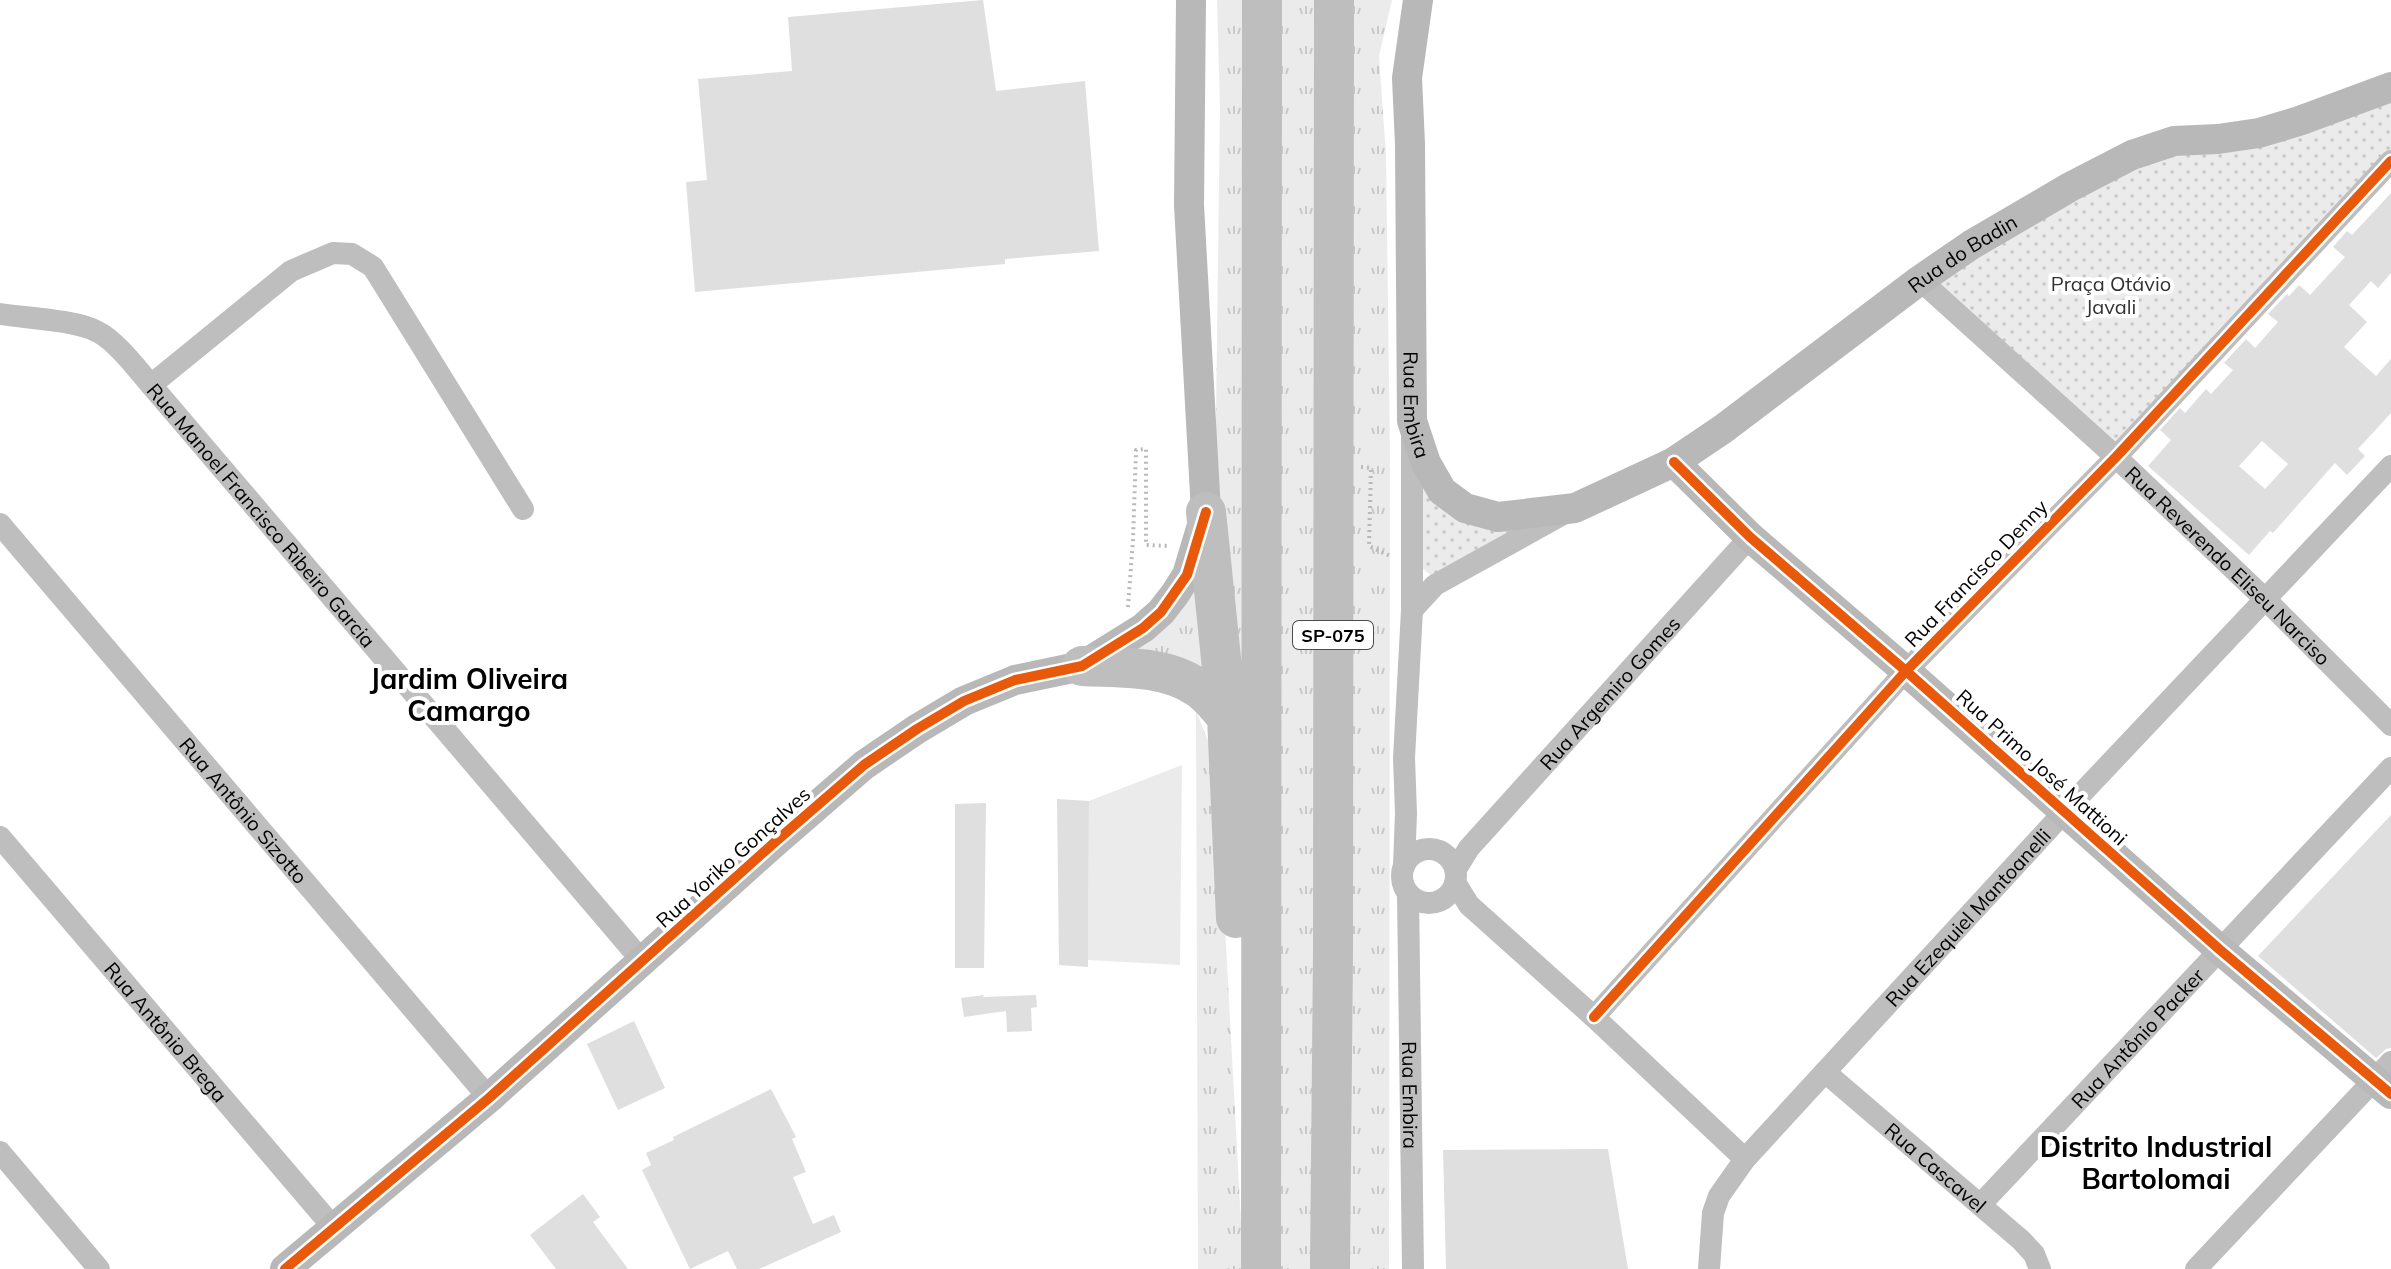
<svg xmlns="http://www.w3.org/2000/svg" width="2391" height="1269" font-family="Mulish,sans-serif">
<defs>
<pattern id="grass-tufts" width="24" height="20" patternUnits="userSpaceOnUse" patternTransform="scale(2)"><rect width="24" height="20" fill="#ebebeb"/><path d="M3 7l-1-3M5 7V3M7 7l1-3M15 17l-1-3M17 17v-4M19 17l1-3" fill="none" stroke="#c8c8c8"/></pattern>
<pattern id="park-dots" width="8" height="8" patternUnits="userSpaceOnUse" patternTransform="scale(2)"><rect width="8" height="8" fill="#ebebeb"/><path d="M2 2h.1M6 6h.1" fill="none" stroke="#c8c8c8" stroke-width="1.8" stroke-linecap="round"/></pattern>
</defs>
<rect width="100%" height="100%" fill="#fff"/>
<path fill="url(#grass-tufts)" d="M1217 0H1253L1251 764 1215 491 1220 108Z
M1277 0H1322L1318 1269H1275Z
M1346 0H1392L1379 56 1386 155 1390 455 1389 1269H1343Z
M1193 584 1207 682 1122 658Z
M1196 711 1211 748 1218 796 1241 1223V1269H1198Z"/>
<path fill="url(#park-dots)" d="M2391 88V154L2119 453 1928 281 2152 147Z
M1419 443 1439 485 1546 518 1436 580 1418 564Z"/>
<path fill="#ebebeb" d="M1182 765 1180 965 1088 960 1089 801Z"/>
<path fill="#dfdfdf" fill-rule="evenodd" d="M983 0 996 91 1085 81 1099 251 1005 259V264L695 292 686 182 707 180 698 79 792 71 788 17Z
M2391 193V273L2378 288 2371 281 2349 305 2367 322 2344 347 2376 376 2391 359V413L2358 449 2365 456 2347 475 2335 463 2273 533 2270 531 2249 555 2148 466 2171 440 2160 430 2180 408 2185 413 2206 389 2211 394 2233 370 2224 363 2246 339 2255 348 2278 322 2268 314 2287 294 2289 296 2299 285 2310 295 2345 257 2333 247 2347 231 2352 235ZM2262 441 2288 464 2265 489 2239 466Z
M1057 799 1089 801 1088 967 1059 965Z
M986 803 984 968H955V804Z
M2391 815V1048L2386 1049 2376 1058 2258 956Z
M984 995 983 997 1036 995 1037 1007 1031 1008 1032 1031 1007 1032 1006 1011 964 1017 961 998Z
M634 1021 665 1088 618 1110 587 1044Z
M771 1089 796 1137 792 1139 806 1172 793 1177 813 1224 834 1215 841 1232 759 1269H737L728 1251 690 1269 642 1170 651 1165 646 1153 674 1140 673 1137Z
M1608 1149 1628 1269H1446L1443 1150Z
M583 1194 600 1217 593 1222 628 1269H556L530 1235Z"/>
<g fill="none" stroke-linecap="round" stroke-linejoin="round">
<path stroke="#b9b9b9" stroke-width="4" stroke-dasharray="2 4" stroke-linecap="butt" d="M1361 467 1371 468 1369 546 1390 556
M1128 607 1133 540 1136 450 1146 449V545L1169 546"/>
<g stroke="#bebebe" stroke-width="22">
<path id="s1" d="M1920 280 2116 457 2266 600 2391 725"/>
<path id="s2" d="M0 314C26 318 77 320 98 332 116 341 137 369 151 385L643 962"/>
<path d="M151 385 291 271 333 253 352 254 373 267 523 509"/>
<path id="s3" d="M0 524 489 1098"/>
<path d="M1412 610 1435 585 1565 513"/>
<path id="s4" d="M0 837 333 1227"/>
<circle cx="1429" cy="876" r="27"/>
<path d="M1404 866 1406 813 1404 758 1412 610V439"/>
<path id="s5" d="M1456 869 1469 848 1750 537"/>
<path d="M1456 884 1469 905 1594 1017 1745 1159"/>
<path id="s6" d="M1408 893 1413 1269"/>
<path d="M1594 1017 1906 671 2116 457 2391 161"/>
<path id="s7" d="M1825 1072 2021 1240 2034 1254 2040 1269"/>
<path d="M0 1152 99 1269"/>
<path id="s8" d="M1981 1204 2391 768"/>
<path id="s9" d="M1709 1269 1713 1213 1719 1196 1745 1159 2065 811 2391 466"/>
<path d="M2196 1269 2391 1062"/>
</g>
<g stroke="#b8b8b8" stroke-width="30">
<path id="s10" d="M1418 0 1407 78 1410 144 1412 421 1426 463 1442 491 1465 508 1498 517 1575 508 1674 462 1723 429 1920 280 1971 245 2070 187 2132 155 2174 141 2218 139 2259 133 2299 121 2391 87"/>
<path d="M1674 462 1750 537 1906 671 2219 949 2391 1094"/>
<path d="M285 1269 489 1098 775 842 864 765 917 729 964 701 1015 680 1082 666 1143 628 1161 612 1175 594 1187 575 1206 512 1189 205 1191 0"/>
</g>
<path stroke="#bebebe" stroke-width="40" d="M1206 512 1227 717 1236 918
M1082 666C1119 668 1163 665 1195 686 1208 693 1217 706 1227 717
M1261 1269 1262 0
M1330 1269 1333 953 1334 0"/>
<g stroke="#fff" stroke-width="15">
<path id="cycleway" d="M1674 462 1750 537 1906 671 2219 949 2391 1094
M1594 1017 1906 671 2116 457 2391 161
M285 1269 489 1098 775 842 864 765 917 729 964 701 1015 680 1082 666 1143 628 1161 612 1187 575 1206 512"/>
</g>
<use href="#cycleway" stroke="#e8590c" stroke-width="10"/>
</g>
<g text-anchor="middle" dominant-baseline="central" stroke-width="8" stroke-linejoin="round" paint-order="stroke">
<rect fill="#fff" stroke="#4c4c4c" stroke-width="2" x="1293" y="621" width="80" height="28" rx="6"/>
<g font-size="18" font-weight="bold" fill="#000">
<text x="1333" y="635">SP-075</text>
</g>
<g font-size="20" fill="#000" stroke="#fff">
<text stroke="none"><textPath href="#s10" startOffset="1104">Rua do Badin</textPath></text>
<text stroke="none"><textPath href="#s10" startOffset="406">Rua Embira</textPath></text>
<text stroke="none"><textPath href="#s2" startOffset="346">Rua Manoel Francisco Ribeiro Garcia</textPath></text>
<text stroke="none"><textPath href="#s1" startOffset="420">Rua Reverendo Eliseu Narciso</textPath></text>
<text transform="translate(1976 573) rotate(-46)">Rua Francisco Denny</text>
<text stroke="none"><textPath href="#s5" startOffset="234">Rua Argemiro Gomes</textPath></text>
<text transform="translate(2042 767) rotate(42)">Rua Primo José Mattioni</text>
<text stroke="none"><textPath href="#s3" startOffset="376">Rua Antônio Sizotto</textPath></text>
<text transform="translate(733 857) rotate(-42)">Rua Yoriko Gonçalves</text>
<text stroke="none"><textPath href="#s9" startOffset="448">Rua Ezequiel Mantoanelli</textPath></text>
<text stroke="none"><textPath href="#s4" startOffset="256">Rua Antônio Brega</textPath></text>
<text stroke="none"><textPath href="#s8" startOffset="228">Rua Antônio Packer</textPath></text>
<text stroke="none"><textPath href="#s6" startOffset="202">Rua Embira</textPath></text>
<text stroke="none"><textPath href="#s7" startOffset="146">Rua Cascavel</textPath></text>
</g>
<g font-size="20" fill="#323232" stroke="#fff">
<text x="2111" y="283">Praça Otávio<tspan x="2111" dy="23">Javali</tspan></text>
</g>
<g font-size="28" font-weight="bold" fill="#000" stroke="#fff">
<text x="469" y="678">Jardim Oliveira<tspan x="469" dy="32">Camargo</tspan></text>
<text x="2156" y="1146">Distrito Industrial<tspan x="2156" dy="32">Bartolomai</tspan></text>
</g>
</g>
</svg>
